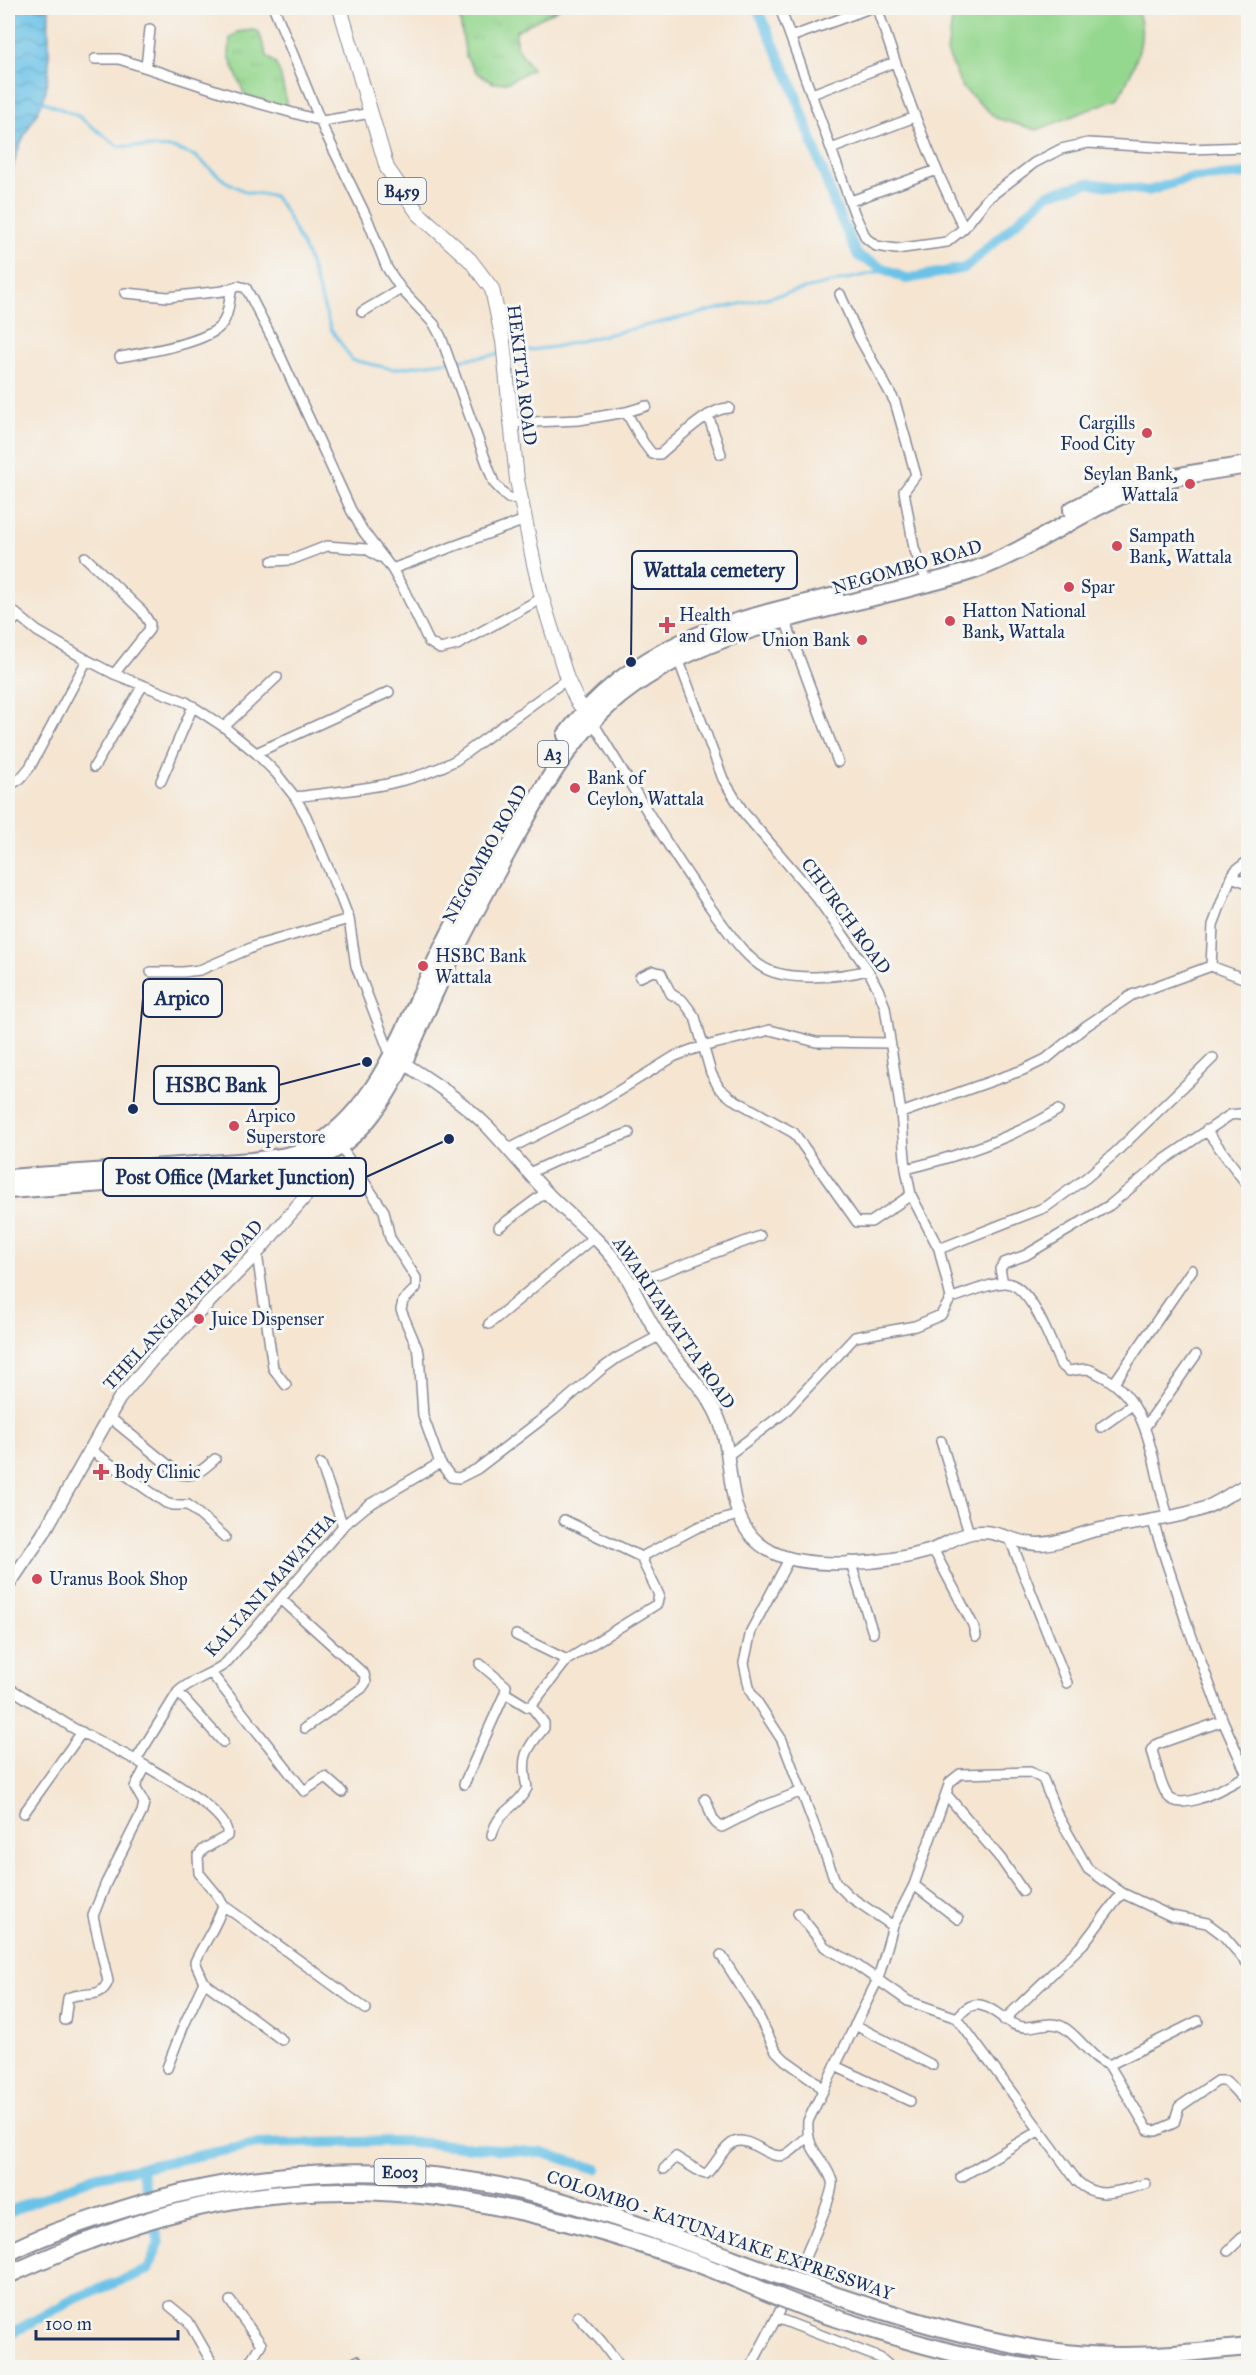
<svg xmlns="http://www.w3.org/2000/svg" width="1256" height="2375" font-family="'IM FELL Great Primer',serif">
<defs>
<pattern id="grass-tufts" width="24" height="20" patternUnits="userSpaceOnUse" patternTransform="scale(1.5)"><rect width="24" height="20" fill="#94d78e"/><path d="M3 7l-1-3M5 7V3M7 7l1-3M15 17l-1-3M17 17v-4M19 17l1-3" fill="none" stroke="#7fb97d"/></pattern>
<pattern id="water-waves" width="16" height="10" patternUnits="userSpaceOnUse" patternTransform="scale(1.5)"><rect width="16" height="10" fill="#6ac2e7"/><path d="M0 5q4-4 8 0t8 0" fill="none" stroke="#569ebe"/></pattern>
</defs>
<rect width="100%" height="100%" fill="#f6f6f2"/>
<filter id="ink" filterUnits="userSpaceOnUse"><feTurbulence type="fractalNoise" baseFrequency=".0167" numOctaves="2"/><feDisplacementMap in="SourceGraphic" scale="12" xChannelSelector="R" yChannelSelector="G"/><feConvolveMatrix kernelMatrix="1 2 1 2 8 2 1 2 1" color-interpolation-filters="sRGB"/></filter>
<filter id="wash" filterUnits="userSpaceOnUse"><feTurbulence type="fractalNoise" baseFrequency=".008" numOctaves="4" result="noise"/><feDisplacementMap in="SourceGraphic" scale="24" xChannelSelector="R" yChannelSelector="G"/><feGaussianBlur stdDeviation="1.35" result="paint"/><feColorMatrix in="noise" values="0 0 0 0 0 0 0 0 0 0 0 0 0 0 0 0 0 1.4 0 .05"/><feComposite in="paint" operator="in"/></filter>
<g filter="url(#wash)">
<rect width="100%" height="100%" fill="#f5e5d1"/>
<path fill="url(#grass-tufts)" stroke="#588376" stroke-width="1.5" d="M458 8H560L516 31V46L532 69 508 82 493 83 476 72 466 57Z
M253 30 259 32 267 56 275 63 280 73 288 108 245 96 229 56 230 38 237 32Z"/>
<path fill="#94d78e" stroke="#588376" stroke-width="1.5" d="M954 8H1136C1151 37 1132 71 1119 98L1037 130 996 118 962 87 947 52Z"/>
<path fill="url(#water-waves)" stroke="#4278a2" stroke-width="1.5" d="M8 8H49C47 38 53 70 43 100 37 116 26 129 20 145 12 164 10 184 8 204Z"/>
<g fill="none" stroke-linecap="round" stroke-linejoin="round">
<path stroke="#6ac2e7" stroke-width="3" d="M42 101 78 116 118 146 173 148 195 156 225 181 246 192 274 196 284 209 307 255 331 329 352 360 393 369 501 354
M508 353 554 347 887 270"/>
<path stroke="#6ac2e7" stroke-width="10" d="M757 8 791 82 837 211 858 256 906 279 965 268 1048 194 1088 183 1148 191 1189 178 1248 174
M141 2167 146 2191
M8 2212 94 2177 256 2144 403 2141 543 2153 597 2169
M8 2335 74 2299 148 2270 159 2243 155 2228"/>
</g>
</g>
<g filter="url(#ink)">
<g fill="none" stroke-linecap="round" stroke-linejoin="round">
<path stroke="#c9c1ba" stroke-width="9" stroke-dasharray="9 4.5" stroke-linecap="butt" d="M785 2301 801 2266"/>
<g stroke="#888a98" stroke-width="12">
<path id="street" d="M274 8 324 130 367 218 387 268 401 289 434 324 441 337 494 483 508 498 521 499
M780 8 855 215 866 238 876 246 896 249 947 242 964 228 987 199 1034 163 1061 149 1088 143 1189 149 1248 147
M877 8C902 83 928 158 964 228
M791 37 870 8
M95 59H119L243 99 322 121 372 113
M146 67 150 29
M812 94 895 62
M831 149 915 117
M851 201 937 170
M125 293 168 297 223 291 238 286 246 288 274 342 351 510 363 531 392 569 404 590 429 642 440 649 457 645 542 598
M840 294 859 337 895 402 916 475 904 491 914 548 924 574
M362 312 401 289
M120 357C143 353 209 343 222 324 229 315 229 299 232 288
M626 412 643 442 652 454H660C677 440 708 408 729 408
M708 415 721 454
M510 423 579 420 626 412 646 406
M85 557 142 611 150 624 149 630 114 674
M272 561 291 560 327 546 366 549 379 557
M392 569 525 520
M8 607 37 631 87 660 114 674 186 702 224 727 256 753 276 773 295 797 306 816 340 896 349 919 356 966 391 1056
M784 617 838 762
M8 625 19 616
M677 656 723 779 744 813 817 898 868 970 878 989 885 1007 901 1113 906 1169 911 1195 939 1249 951 1298
M592 721C633 787 672 855 718 918 731 935 745 957 764 968 789 982 841 977 868 970
M224 727 277 677
M256 753 389 692
M94 767 143 685
M161 781 193 706
M8 786 20 779 30 767 87 660
M295 797C350 790 406 787 456 760L567 679
M1248 861 1236 870 1231 877 1213 925 1211 966 1248 980
M1231 877 1248 883
M151 972H183L200 970 258 945 349 919
M640 977 653 971 661 973 671 994 683 1001 695 1017 711 1073 719 1088 731 1098 794 1133 857 1222H871L911 1195
M901 1113 1023 1070 1046 1059 1086 1026 1132 995 1211 966
M1206 1130 1248 1186
M340 1146 384 1211 390 1238 416 1278V1288L403 1301 401 1310 419 1353 423 1416 440 1463
M509 1149 599 1103 675 1056 694 1049 770 1030 816 1042 890 1043
M906 1169C959 1156 1011 1139 1058 1110
M529 1173 564 1157 629 1133
M499 1227 546 1192
M939 1249 1046 1207 1086 1178 1115 1153 1213 1058
M257 1253 273 1368 286 1385
M1003 1283 1000 1269 1004 1263 1026 1255 1110 1205 1164 1160 1230 1115 1248 1113
M631 1284 760 1236
M489 1324 594 1237
M1114 1383 1192 1270
M108 1416 179 1474C196 1478 202 1470 215 1459
M1101 1427 1132 1405
M1145 1427 1196 1355
M941 1441 969 1533
M89 1449 166 1503 173 1505H188L225 1537
M727 1456 784 1413 855 1337 915 1326 941 1315 951 1298C967 1294 988 1283 1005 1283 1031 1283 1051 1344 1061 1365L1069 1371C1075 1370 1081 1369 1087 1369 1093 1370 1099 1375 1104 1377 1153 1404 1152 1469 1168 1516
M321 1464 343 1526
M1152 1519 1186 1621 1223 1721 1248 1777
M564 1520 643 1558
M1010 1539 1067 1683
M933 1549 973 1625 976 1636
M789 1559 751 1631 744 1663 750 1691 782 1740 836 1883 849 1896 893 1926 878 1979 808 2121C806 2154 824 2156 832 2181 835 2192 807 2252 801 2266
M850 1561 873 1633
M281 1599 364 1674 366 1682 362 1688 305 1728
M516 1635 567 1660
M480 1664 506 1686 505 1693
M212 1674 304 1791 325 1777 342 1792
M8 1687 73 1728 136 1760 178 1692C190 1680 211 1675 226 1663L343 1526 367 1506 440 1463 451 1477 459 1478 477 1469 554 1410 603 1368 617 1358 659 1336
M178 1692 223 1742
M1223 1721 1155 1745 1152 1751C1157 1764 1159 1783 1167 1795 1181 1816 1231 1783 1248 1775
M136 1760C155 1773 232 1811 227 1836L204 1849 198 1856 199 1873 218 1896 223 1905C217 1926 204 1942 195 1962L204 1982 183 2027 167 2068
M464 1784 505 1693 528 1707 531 1706 567 1660 657 1604 659 1595 643 1562 645 1555 698 1527 738 1515
M946 1794 1001 1859 1023 1891
M705 1799C711 1809 710 1822 722 1827L761 1807 802 1791
M24 1813 82 1732
M492 1835C499 1808 517 1809 527 1788 521 1759 524 1751 544 1728V1723L531 1706
M914 1885 958 1919
M223 1905 366 2009
M798 1913 825 1947 855 1964 908 2001 957 2018
M893 1926 914 1885 950 1782 960 1774 1030 1772 1043 1779 1057 1814 1088 1869 1122 1893 1171 1916 1207 1923 1223 1935 1248 1964
M721 1955 754 2007 776 2051 785 2060 816 2082 823 2091
M204 1982 282 2040
M65 2020 68 1998C82 1990 101 2001 108 1981L93 1916 106 1883 142 1812 144 1803 135 1787 146 1766
M1004 2020 1083 1944 1122 1893
M855 2025 932 2065
M1109 2065 1148 2130 1156 2131 1174 2123 1179 2107 1217 2081H1226L1243 2099
M835 2066 910 2101
M664 2169 676 2157 702 2173 706 2174C715 2166 721 2151 731 2144 748 2132 767 2161 785 2155 793 2151 800 2143 807 2137
M961 2177 1040 2130
M1146 2184C1120 2190 1098 2202 1077 2181L957 2018C963 2011 970 2003 980 2005 997 2008 1008 2028 1026 2027 1038 2027 1051 2020 1063 2027 1080 2037 1090 2058 1109 2065L1198 2021
M1228 2251 1248 2232
M230 2301 261 2344 246 2368
M170 2306 188 2321 215 2368
M578 2316 601 2341 621 2368
M777 2318 880 2358 892 2368
M348 2368 357 2361
M750 2368 780 2311"/>
</g>
<g stroke="#888a98" stroke-width="15">
<path id="secondary" d="M397 1059C429 1079 461 1100 488 1127 509 1149 528 1173 549 1195 573 1219 601 1240 621 1268 636 1290 645 1316 660 1337 677 1363 704 1387 717 1415 738 1461 719 1525 772 1552 810 1571 889 1563 929 1551 943 1546 956 1536 971 1533 997 1528 1012 1543 1037 1544 1056 1544 1074 1536 1092 1531 1127 1523 1164 1521 1199 1510 1217 1505 1231 1492 1248 1484
M8 1586 43 1534 119 1399 152 1360 257 1253 322 1177 325 1163 320 1151"/>
</g>
<g stroke="#888a98" stroke-width="16">
<path id="primary" d="M340 8 387 168 418 213 470 260 492 289 503 341 517 480 534 564 542 598 567 679 577 701 592 720"/>
</g>
<g stroke="#888a98" stroke-width="20">
<path id="highway" d="M1072 510 1121 485
M566 735C636 642 728 622 835 596
M8 1178 252 1161C275 1158 298 1156 318 1144 381 1104 407 1021 438 957 455 921 475 886 495 852
M8 1190 284 1170C320 1162 351 1143 373 1113 400 1078 416 1033 434 994 458 941 486 891 514 840 541 792 567 742 609 705 689 633 807 615 909 588 931 582 955 577 977 569 1035 547 1085 508 1142 487 1175 474 1214 471 1248 465
M8 2253C38 2237 72 2226 105 2215 244 2168 391 2158 534 2194 621 2216 704 2248 788 2279
M8 2275C64 2250 121 2226 182 2211 355 2167 520 2201 685 2259 717 2270 749 2285 781 2298
M819 2290C899 2317 982 2343 1066 2353 1127 2360 1188 2353 1248 2347
M814 2311C885 2334 958 2358 1032 2368"/>
</g>
<use href="#street" stroke="#fff" stroke-width="9"/>
<use href="#secondary" stroke="#fff" stroke-width="12"/>
<use href="#primary" stroke="#fff" stroke-width="14"/>
<use href="#highway" stroke="#fff" stroke-width="16"/>
<g stroke="#888a98" stroke-width="20" stroke-linecap="butt">
<path id="highway-bridge" d="M788 2279 819 2290
M781 2298 814 2311"/>
</g>
<use href="#highway-bridge" stroke="#fff" stroke-width="16"/>
</g>
</g>
<g fill="#d1495b" stroke="#f6f6f2" stroke-width="2">
<circle cx="1147" cy="433" r="6"/>
<circle cx="1190" cy="484" r="6"/>
<circle cx="1117" cy="546" r="6"/>
<circle cx="1069" cy="587" r="6"/>
<circle cx="950" cy="621" r="6"/>
<path d="M664 616h6v6h6v6h-6v6h-6v-6h-6v-6h6z"/>
<circle cx="862" cy="640" r="6"/>
<circle cx="575" cy="788" r="6"/>
<circle cx="423" cy="966" r="6"/>
<circle cx="234" cy="1126" r="6"/>
<circle cx="199" cy="1319" r="6"/>
<path d="M98 1463h6v6h6v6h-6v6h-6v-6h-6v-6h6z"/>
<circle cx="37" cy="1579" r="6"/>
</g>
<g text-anchor="middle" dominant-baseline="central" stroke-width="6" stroke-linejoin="round" paint-order="stroke">
<g fill="#f6f6f2" stroke="#5d6b8a" stroke-width="1.5">
<rect x="378" y="178" width="48" height="26" rx="4.5"/>
<rect x="538" y="741" width="30" height="26" rx="4.5"/>
<rect x="374.5" y="2159" width="51" height="26" rx="4.5"/>
</g>
<g font-size="16" font-weight="bold" fill="#1b2f5e">
<text x="402" y="191">B459</text>
<text x="553" y="754">A3</text>
<text x="400" y="2172">E003</text>
</g>
<g font-size="18" fill="#1b2f5e" stroke="#f6f6f2">
<text transform="translate(522 375) rotate(83)">HEKITTA ROAD</text>
<text transform="translate(907 567) rotate(-16)">NEGOMBO ROAD</text>
<text transform="translate(485 854) rotate(-61)">NEGOMBO ROAD</text>
<text transform="translate(846 916) rotate(54)">CHURCH ROAD</text>
<text transform="translate(183 1305) rotate(-47)">THELANGAPATHA ROAD</text>
<text transform="translate(674 1323) rotate(56)">AWARIYAWATTA ROAD</text>
<text transform="translate(270 1585) rotate(-48)">KALYANI MAWATHA</text>
<text transform="translate(720 2235) rotate(19)">COLOMBO - KATUNAYAKE EXPRESSWAY</text>
</g>
<g font-size="18" fill="#1b2f5e" stroke="#f6f6f2" text-anchor="start">
<text x="1135" y="423" text-anchor="end">Cargills<tspan x="1135" dy="21">Food City</tspan></text>
<text x="1178" y="474" text-anchor="end">Seylan Bank,<tspan x="1178" dy="21">Wattala</tspan></text>
<text x="1129" y="536">Sampath<tspan x="1129" dy="21">Bank, Wattala</tspan></text>
<text x="1081" y="587">Spar</text>
<text x="962" y="611">Hatton National<tspan x="962" dy="21">Bank, Wattala</tspan></text>
<text x="679" y="615">Health<tspan x="679" dy="21">and Glow</tspan></text>
<text x="850" y="640" text-anchor="end">Union Bank</text>
<text x="587" y="778">Bank of<tspan x="587" dy="21">Ceylon, Wattala</tspan></text>
<text x="435" y="956">HSBC Bank<tspan x="435" dy="21">Wattala</tspan></text>
<text x="246" y="1116">Arpico<tspan x="246" dy="21">Superstore</tspan></text>
<text x="211" y="1319">Juice Dispenser</text>
<text x="114" y="1472">Body Clinic</text>
<text x="49" y="1579">Uranus Book Shop</text>
</g>
</g>
<path fill="none" stroke="#1b2f5e" stroke-width="2" d="M631 662L632 570M133 1109L143 998M367 1062L279 1085M449 1139L366 1177"/>
<g fill="#1b2f5e" stroke="#f6f6f2" stroke-width="2">
<circle cx="631" cy="662" r="6"/>
<circle cx="133" cy="1109" r="6"/>
<circle cx="367" cy="1062" r="6"/>
<circle cx="449" cy="1139" r="6"/>
</g>
<g fill="#f6f6f2" stroke="#1b2f5e" stroke-width="2">
<rect x="632" y="551" width="165" height="38" rx="6"/>
<rect x="143" y="979" width="79" height="38" rx="6"/>
<rect x="154" y="1066" width="125" height="38" rx="6"/>
<rect x="103" y="1158" width="263" height="38" rx="6"/>
</g>
<g font-size="20" text-anchor="middle" font-weight="bold" fill="#1b2f5e">
<text x="714" y="577">Wattala cemetery</text>
<text x="182" y="1005">Arpico</text>
<text x="216" y="1092">HSBC Bank</text>
<text x="235" y="1184">Post Office (Market Junction)</text>
</g>
<rect width="1256" height="2375" fill="none" stroke="#f6f6f2" stroke-width="30"/>
<path d="M36 2330v9h142v-9" fill="none" stroke="#1b2f5e" stroke-width="3"/>
<text x="45" y="2330" font-size="18" fill="#1b2f5e" stroke="#f6f6f2" stroke-width="4.5" paint-order="stroke">100 m</text>
</svg>
